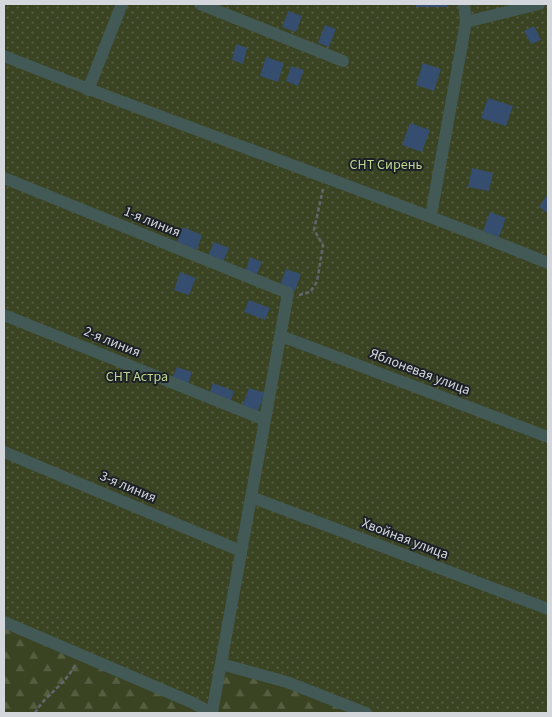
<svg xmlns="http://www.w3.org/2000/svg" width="552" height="717" font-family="'Source Sans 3',sans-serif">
<defs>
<pattern id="green-dots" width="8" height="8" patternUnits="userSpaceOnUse" patternTransform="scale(1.25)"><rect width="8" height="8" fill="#3a4423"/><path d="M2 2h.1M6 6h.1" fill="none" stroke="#565e42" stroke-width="1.8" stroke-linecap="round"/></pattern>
<pattern id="forest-firs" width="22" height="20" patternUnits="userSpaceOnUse" patternTransform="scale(1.25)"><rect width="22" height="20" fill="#3a4423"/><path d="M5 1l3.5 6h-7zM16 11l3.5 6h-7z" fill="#565e42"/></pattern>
</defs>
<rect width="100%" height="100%" fill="#1b2027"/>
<path fill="url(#green-dots)" d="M4 4H548V713H368L213 707 4 622Z"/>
<path fill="url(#forest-firs)" d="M4 622 209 711 223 668 368 713H4Z"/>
<path fill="#354d6e" d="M416 4H447V7H416Z
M288 11 302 16 296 32 282 27Z
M325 25 336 29 329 47 318 43Z
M534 26 541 40 531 44 524 31Z
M236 44 247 48 243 64 232 60Z
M266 57 284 63 278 82 260 76Z
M423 63 441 69 434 91 416 85Z
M291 66 304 70 298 86 286 81Z
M488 98 513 106 506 126 481 118Z
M410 123 430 130 422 152 402 145Z
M472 168 493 173 489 191 468 187Z
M548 194V213L539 207Z
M490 212 506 218 499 237 483 231Z
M183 227 202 235 197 250 177 242Z
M214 242 229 248 223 262 208 256Z
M250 257 262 262 256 276 245 272Z
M286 269 301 274 295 291 280 285Z
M180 272 196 278 189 295 174 290Z
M249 300 270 308 265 320 244 312Z
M177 367 192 372 188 385 172 379Z
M213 383 234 391 230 403 209 395Z
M249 388 265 393 257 413 242 407Z"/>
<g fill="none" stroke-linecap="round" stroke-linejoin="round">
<path stroke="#63676d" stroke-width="2.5" stroke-dasharray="4 2.5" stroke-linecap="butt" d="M299 295 310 292 317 282 323 245 314 230 323 189
M35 713C45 695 65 685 75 665"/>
<path stroke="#425956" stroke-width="12" d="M200 4 343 61
M466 22 539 4
M4 56C184 128 368 190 548 263
M88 90 122 4
M4 178 288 293 212 713
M431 215 466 22 464 4
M4 315 265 420
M281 336 548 437
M4 452 241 551
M251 497 548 609
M4 622 191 702 212 713
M221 664 287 682 366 713"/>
</g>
<g text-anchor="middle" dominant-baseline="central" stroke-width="4" stroke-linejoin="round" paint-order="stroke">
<g font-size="14" fill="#bfd591" stroke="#1b2027">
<text x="386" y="165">СНТ Сирень</text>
<text x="137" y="377">СНТ Астра</text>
</g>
<g font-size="14" fill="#d4d7db" stroke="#1b2027">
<text transform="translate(152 222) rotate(22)">1-я линия</text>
<text transform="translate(112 342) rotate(22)">2-я линия</text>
<text transform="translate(420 372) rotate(21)">Яблоневая улица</text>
<text transform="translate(128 487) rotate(23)">3-я линия</text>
<text transform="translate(405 539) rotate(21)">Хвойная улица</text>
</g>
</g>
<rect width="552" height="717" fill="none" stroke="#d4d7db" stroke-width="10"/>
</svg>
